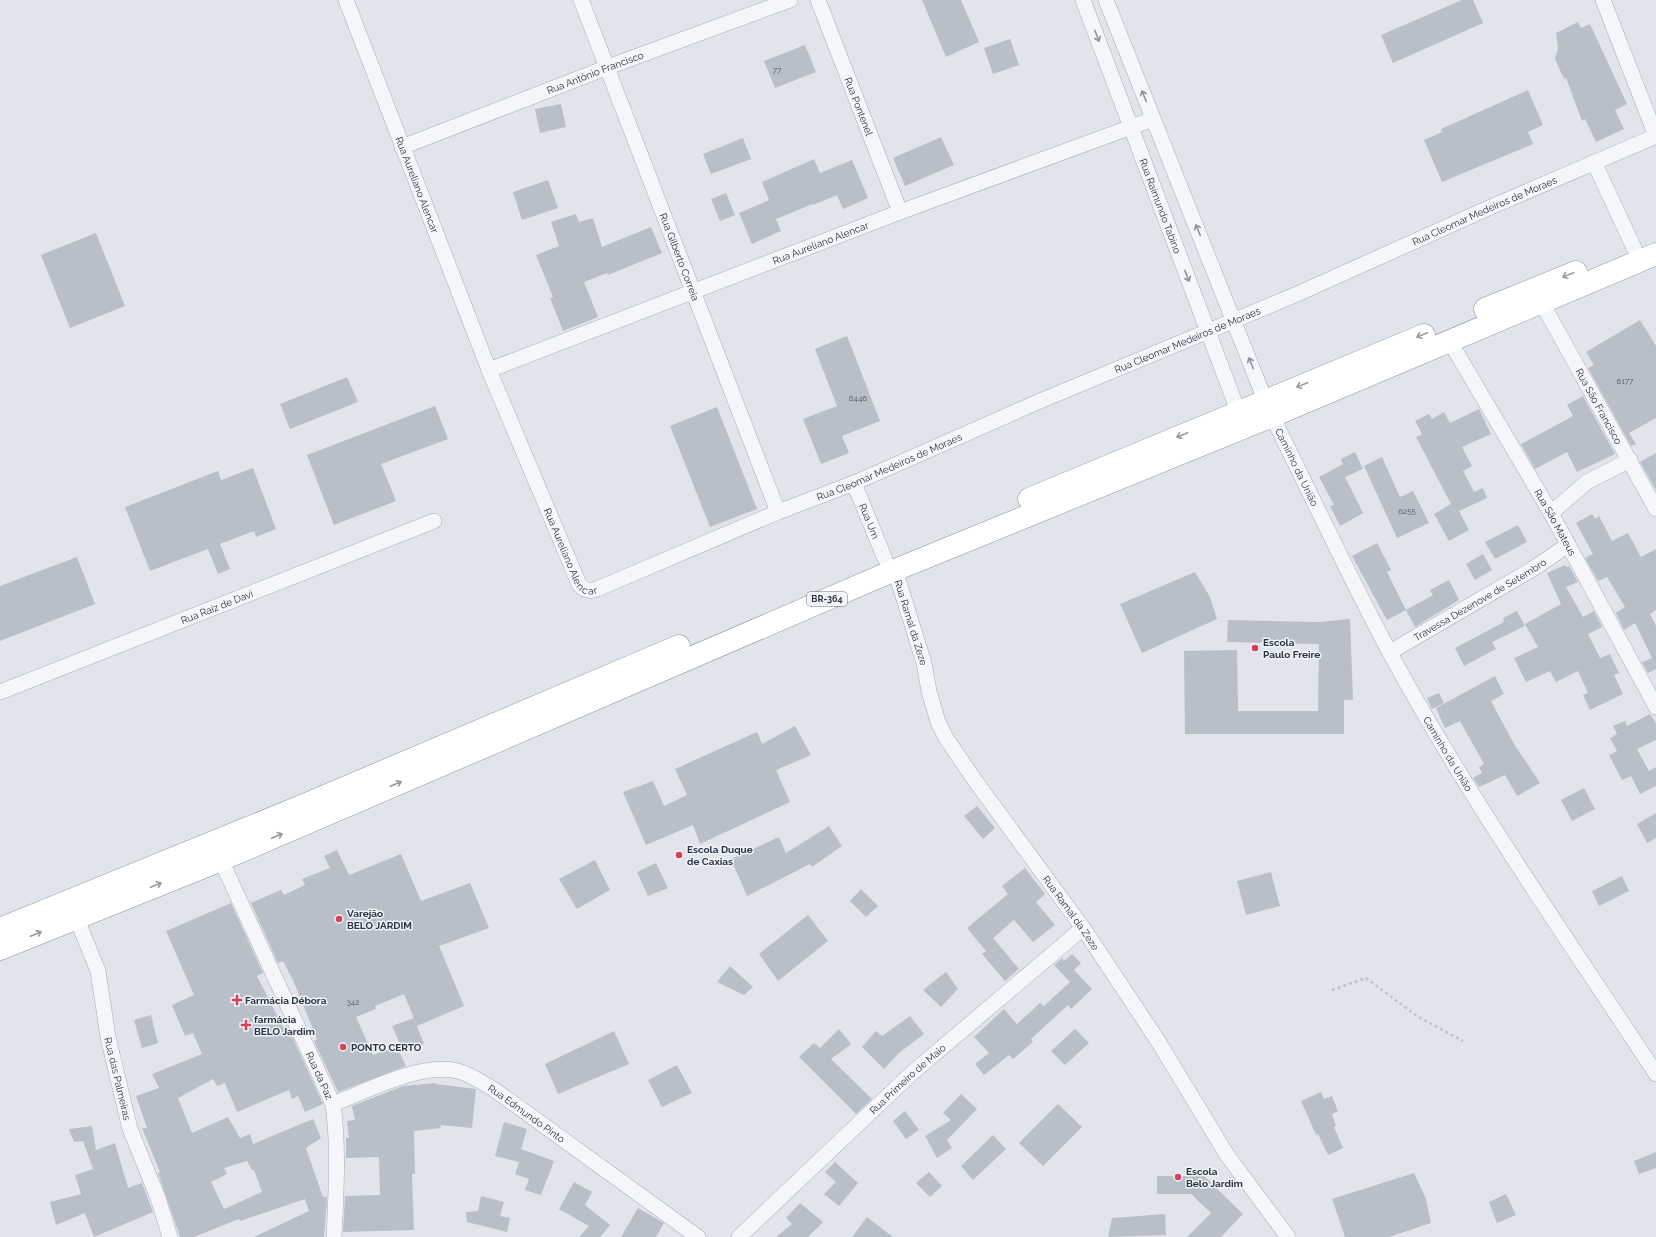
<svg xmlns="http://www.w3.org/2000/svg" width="1656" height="1237" font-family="Raleway,sans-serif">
<rect width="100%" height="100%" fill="#e1e5eb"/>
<path fill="#b8bfc9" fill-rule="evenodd" d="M922 0H961L979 42 946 57Z
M1462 0H1473L1483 23 1393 63 1381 35Z
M1578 22 1581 28 1590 24 1627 104 1615 110 1624 129 1596 142 1585 119 1582 121 1566 78 1564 79 1555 59 1558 48 1556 33Z
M1010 39 1019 65 993 74 984 48Z
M805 45 816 72 775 88 764 61Z
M1528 90 1543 125 1528 132 1533 144 1442 182 1424 140 1442 132 1441 129Z
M561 104 566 127 540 133 535 109Z
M941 137 954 165 905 186 893 158Z
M743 138 751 159 711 174 703 154Z
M814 159 820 173 852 160 868 198 843 209 837 195 813 205V204L776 219 781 231 752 244 739 213 769 200 762 182Z
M548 180 558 208 522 220 513 192Z
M726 193 735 215 720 221 711 199Z
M576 214 579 222 593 218 602 247 651 227 662 253 608 275 607 273 584 282 598 317 563 331 550 298 553 297 536 255 559 246 551 222Z
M96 233 125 306 70 328 41 255Z
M1640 320 1656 346V418L1629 433 1636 444 1631 446 1588 368 1594 365 1586 352Z
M847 336 880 421 842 436 849 453 821 464 803 419 837 406 815 349Z
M347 377 358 402 290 429 280 404Z
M1583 396 1615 454 1577 472 1567 452 1535 469 1521 444 1573 416 1567 405Z
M435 406 448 439 381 464 396 501 334 525 307 455Z
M717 407 757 509 710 527 670 426Z
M1479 409 1491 434 1462 447 1472 466 1463 471 1474 492 1483 488 1487 498 1459 511 1469 530 1449 541 1434 514 1451 504 1416 437 1422 434 1415 421 1429 414 1432 419 1444 412 1450 423Z
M1355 452 1363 469 1345 477 1363 513 1340 526 1330 506 1334 505 1319 477 1343 464 1341 459Z
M1656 453V490L1640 462Z
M1382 457 1400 497 1413 491 1429 523 1397 538 1364 466Z
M253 468 276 529 256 537 254 531 220 544 230 569 218 574 208 549 150 571 125 507 218 471 221 480Z
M1592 514 1595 519 1599 516 1612 541 1628 533 1641 557 1656 549V610L1650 614 1656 626V669L1648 673 1642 662 1652 658 1635 623 1624 630 1616 613 1625 607 1607 577 1598 581 1585 558 1593 554 1576 523Z
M1518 525 1527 542 1495 559 1485 542Z
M1377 543 1391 570 1387 572 1406 610 1387 620 1352 556Z
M1483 554 1492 570 1475 580 1466 564Z
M77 557 95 604 0 641V586Z
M1565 565 1566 567 1569 566 1578 582 1566 587 1583 617 1594 611 1602 627 1588 634 1600 658 1610 654 1619 673 1614 675 1623 694 1590 710 1583 695 1588 693 1578 671 1556 682 1550 671 1526 682 1514 658 1538 647 1525 624 1561 604 1547 573Z
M1195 572 1210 597 1217 619 1142 653 1120 604Z
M1449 580 1459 600 1415 627 1406 610 1433 595 1430 590Z
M1517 611 1525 626 1492 642 1496 649 1464 666 1455 648 1504 622 1503 618Z
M1350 619 1353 700H1344V734H1185L1184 651 1237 650 1238 711H1318L1319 644 1227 642 1228 620 1319 622Z
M1495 676 1504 694 1491 701 1514 744 1540 783 1517 796 1505 775 1479 787 1473 778 1482 773 1479 767 1484 764 1460 721 1445 728 1436 708Z
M1439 693 1444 703 1432 709 1427 698Z
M1650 714 1656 723V740L1637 749 1649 771 1656 767V786L1640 794 1631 776 1622 780 1609 755 1617 751 1610 738 1617 734 1613 726 1625 721 1627 726Z
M795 726 811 755 776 770 790 802 700 844 693 825 646 845 623 792 653 781 664 806 687 795 675 769 757 732 762 744Z
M1584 788 1595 809 1572 821 1561 800Z
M977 806 995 828 983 839 964 816Z
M1656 813V838L1647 843 1637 824Z
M829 826 842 846 812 867 810 864 747 896 731 859 779 837 786 853Z
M337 850 349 875 401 854 421 901 470 883 489 928 439 946 464 1006 417 1026 404 994 375 1006 376 1009 356 1017 373 1055 397 1047 406 1066 338 1092 314 1041 317 1039 293 980 283 961 278 963 251 903 281 890 284 895 305 885 302 879 330 868 324 856Z
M595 860 610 890 577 909 559 879Z
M656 863 668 888 648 896 637 872Z
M1025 868 1045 894 1036 902 1055 925 1033 942 1014 920 993 938 1019 969 1005 981 982 954 986 951 967 928 1008 894 1002 886Z
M1271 872 1280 906 1246 915 1237 881Z
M1622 876 1629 891 1599 906 1592 891Z
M861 889 878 906 866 917 850 901Z
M231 903 263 973 257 976 283 1027 287 1025 323 1104 305 1112 298 1096 292 1099 289 1090 237 1112 225 1083 217 1086 213 1079 178 1098 192 1133 228 1117 240 1138 250 1134 253 1144 313 1119 321 1138 306 1148 323 1197H327L324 1237H254L309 1211 305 1199 240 1221 239 1219 194 1237H180L158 1173 160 1172 142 1128H147L136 1096 159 1088 152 1074 202 1054 193 1033 185 1036 172 1005 194 995 166 931ZM247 1161 252 1170H254L262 1192 224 1209 211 1182 227 1174 224 1168Z
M808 915 828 941 778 981 759 954Z
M1072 954 1081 963 1074 970 1092 989 1071 1009 1068 1005 1031 1039 1033 1042 1013 1059 1009 1055 984 1075 975 1064 989 1053 974 1037 1004 1009 1017 1024 1040 1003 1044 1006 1070 982 1054 965 1062 958 1064 961Z
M730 966 753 987 744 995 717 982Z
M946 972 958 989 941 1007 923 990Z
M151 1015 158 1043 142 1048 134 1020Z
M910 1016 924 1034 899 1053 884 1069 862 1047 876 1031 882 1036Z
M414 1018 424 1044 404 1053 392 1026Z
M839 1029 851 1044 831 1059 872 1099 856 1114 799 1057 814 1043 820 1048Z
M1075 1029 1089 1043 1065 1065 1051 1051Z
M614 1031 629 1064 558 1094 545 1064Z
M677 1065 692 1093 662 1107 648 1080Z
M436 1083V1084L476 1089 472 1128 440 1125 441 1128 414 1131 415 1174H412L414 1230 343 1232 345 1196 380 1195 379 1157 346 1158V1138H349L347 1121 355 1120 352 1106 403 1086Z
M1321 1092 1324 1099 1332 1096 1338 1111 1332 1114 1336 1126 1334 1127 1343 1148 1328 1155 1318 1134 1316 1135 1301 1101Z
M961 1094 977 1109 947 1140 952 1148 937 1158 925 1136 951 1120 943 1113Z
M1058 1104 1082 1127 1043 1166 1019 1143Z
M905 1111 919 1130 906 1139 893 1121Z
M504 1122 527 1129 521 1149 554 1161 541 1195 525 1190 529 1179 515 1174 519 1162 495 1156Z
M92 1126 96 1150 115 1143 128 1188 142 1183 153 1212 94 1237 85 1213 56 1225 50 1202 81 1194 75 1175 93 1169 83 1141 74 1142 69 1129Z
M993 1135 1006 1149 973 1180 961 1166Z
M1656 1152V1168L1639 1174 1634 1161Z
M835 1162 858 1183 839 1206 824 1194 836 1182 825 1172Z
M929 1172 942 1186 930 1197 916 1183Z
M1414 1173 1426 1199 1431 1223 1389 1237H1345L1332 1199Z
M1157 1176H1204L1243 1214 1221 1237H1187L1211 1213 1191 1194H1157Z
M574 1182 592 1192 585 1205 610 1225 600 1237H579L589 1226 559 1209Z
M1506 1194 1516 1215 1497 1223 1489 1202Z
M481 1196 504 1202 500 1216 510 1218 507 1232 467 1222 466 1212 478 1211Z
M800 1203 823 1222 808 1237H776L792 1224 786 1218Z
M638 1208 664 1223 656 1237H621Z
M1165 1214 1166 1235 1108 1237 1112 1218Z
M867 1217 893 1237H852Z"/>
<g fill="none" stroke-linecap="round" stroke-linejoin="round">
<g stroke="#a6acb6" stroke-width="16">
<g id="minor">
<path id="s1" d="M346 0 489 370 579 584C583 590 589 592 597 589L778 512 854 483 1040 401 1295 295 1493 206 1656 136"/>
<path id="s2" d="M581 0 778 512"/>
<path id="s3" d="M818 0 900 212"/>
<path id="s4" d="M1083 0 1238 411"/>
<path d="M1106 0 1265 400"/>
<path d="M1603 0 1656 136"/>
<path id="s5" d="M402 147 608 67 790 0"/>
<path d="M1594 162 1634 248"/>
<path id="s6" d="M1542 303 1656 509"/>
<path id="s7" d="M1449 340 1551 513 1656 707"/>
<path id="s8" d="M489 370 900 212 1153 119"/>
<path id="s9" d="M1272 416C1311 494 1348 575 1390 653 1469 799 1565 935 1656 1074"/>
<path id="s10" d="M854 483 885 559"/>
<path d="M1551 513 1587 482 1630 460"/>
<path id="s11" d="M895 570 924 663 929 691 938 722 946 738 976 782 1083 928 1158 1041 1227 1155 1288 1237"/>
<path id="s12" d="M1390 652 1531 570 1568 545"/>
<path id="s13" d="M0 692 434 521"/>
<path id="s14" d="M221 860 333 1104C339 1149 336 1193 334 1237"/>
<path id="s15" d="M76 917 98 971 108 1037 130 1129 158 1198 170 1237"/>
<path id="s16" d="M333 1104C367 1091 425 1060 461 1072 475 1077 487 1085 499 1093L698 1237"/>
<path id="s17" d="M739 1237 912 1073 1083 928"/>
</g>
</g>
<g stroke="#8893a2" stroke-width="23">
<path id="highway" d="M1485 309 1576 272
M1029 499 1424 335
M0 929 297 808 679 646
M0 949 221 860 895 570 1272 416 1656 254"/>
</g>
<path stroke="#bfc3ca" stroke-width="2.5" stroke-dasharray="3 3" stroke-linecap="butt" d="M1332 990 1366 978 1417 1016 1463 1041"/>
<use href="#minor" stroke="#f4f6f9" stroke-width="15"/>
<use href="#highway" stroke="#fff" stroke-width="22"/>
</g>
<defs><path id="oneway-shaft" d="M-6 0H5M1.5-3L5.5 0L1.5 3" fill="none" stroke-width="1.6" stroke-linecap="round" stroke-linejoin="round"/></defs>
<g stroke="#8e949e">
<use href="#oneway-shaft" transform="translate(1097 36) rotate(69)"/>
<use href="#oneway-shaft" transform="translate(1144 96) rotate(-112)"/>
<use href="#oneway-shaft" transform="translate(1198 230) rotate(-112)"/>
<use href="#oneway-shaft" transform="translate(1187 276) rotate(69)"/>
<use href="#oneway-shaft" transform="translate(1251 363) rotate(-112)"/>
</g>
<g stroke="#9499a2">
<use href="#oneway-shaft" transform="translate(1568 275) rotate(158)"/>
<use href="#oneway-shaft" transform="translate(1422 335) rotate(158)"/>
<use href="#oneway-shaft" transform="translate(1302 385) rotate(158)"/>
<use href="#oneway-shaft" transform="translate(1182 435) rotate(157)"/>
<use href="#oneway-shaft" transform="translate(396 784) rotate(-23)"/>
<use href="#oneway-shaft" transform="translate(277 836) rotate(-23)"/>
<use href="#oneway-shaft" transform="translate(156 885) rotate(-22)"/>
<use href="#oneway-shaft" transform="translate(36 934) rotate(-23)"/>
</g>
<g fill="#d6405b" stroke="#f1f4f8" stroke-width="1.5">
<circle cx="1255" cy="648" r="4"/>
<circle cx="679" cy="855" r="4"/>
<circle cx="339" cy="919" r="4"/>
<path d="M235 994h4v4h4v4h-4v4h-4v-4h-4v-4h4z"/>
<path d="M244 1019h4v4h4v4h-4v4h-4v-4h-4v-4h4z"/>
<circle cx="343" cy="1047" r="4"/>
<circle cx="1178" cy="1177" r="4"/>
</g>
<g text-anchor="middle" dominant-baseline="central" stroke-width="3" stroke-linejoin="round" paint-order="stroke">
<g font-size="8" fill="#4c5665">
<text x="777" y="70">77</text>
<text x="1625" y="381">6177</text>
<text x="858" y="398">6446</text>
<text x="1407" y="511">6255</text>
<text x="353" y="1002">342</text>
</g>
<rect fill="#f1f4f8" stroke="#646d7a" stroke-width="1" x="807" y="592" width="40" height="14" rx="3"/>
<g font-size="9" font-weight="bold" fill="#283344">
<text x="827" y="599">BR-364</text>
</g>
<g font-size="10" fill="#283344" stroke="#f1f4f8">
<text stroke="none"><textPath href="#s5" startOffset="207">Rua Antônio Francisco</textPath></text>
<text stroke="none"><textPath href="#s3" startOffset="114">Rua Pontenel</textPath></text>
<text stroke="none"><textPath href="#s1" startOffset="198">Rua Aureliano Alencar</textPath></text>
<text stroke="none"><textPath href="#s4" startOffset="220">Rua Raimundo Tabino</textPath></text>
<text stroke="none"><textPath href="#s1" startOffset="1614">Rua Cleomar Medeiros de Moraes</textPath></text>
<text stroke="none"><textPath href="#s8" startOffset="355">Rua Aureliano Alencar</textPath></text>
<text stroke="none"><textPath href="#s2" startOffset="275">Rua Gilberto Correia</textPath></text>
<text stroke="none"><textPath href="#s1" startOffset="1290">Rua Cleomar Medeiros de Moraes</textPath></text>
<text stroke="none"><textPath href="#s6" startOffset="118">Rua São Francisco</textPath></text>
<text stroke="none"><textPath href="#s1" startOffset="966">Rua Cleomar Medeiros de Moraes</textPath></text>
<text stroke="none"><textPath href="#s9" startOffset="57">Caminho da União</textPath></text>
<text stroke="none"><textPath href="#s10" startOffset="41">Rua Um</textPath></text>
<text stroke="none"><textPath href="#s7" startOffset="211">Rua São Mateus</textPath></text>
<text stroke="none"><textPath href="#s1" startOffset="598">Rua Aureliano Alencar</textPath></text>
<text stroke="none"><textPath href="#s12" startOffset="104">Travessa Dezenove de Setembro</textPath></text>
<text stroke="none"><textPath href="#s13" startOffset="233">Rua Raíz de Davi</textPath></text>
<text stroke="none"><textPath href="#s11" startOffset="55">Rua Ramal da Zeze</textPath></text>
<text stroke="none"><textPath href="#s9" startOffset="381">Caminho da União</textPath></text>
<text stroke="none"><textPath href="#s11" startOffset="391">Rua Ramal da Zeze</textPath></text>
<text stroke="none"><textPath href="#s14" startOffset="237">Rua da Paz</textPath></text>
<text stroke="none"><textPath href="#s15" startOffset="168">Rua das Palmeiras</textPath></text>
<text stroke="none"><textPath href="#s17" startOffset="231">Rua Primeiro de Maio</textPath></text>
<text stroke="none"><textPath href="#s16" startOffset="212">Rua Edmundo Pinto</textPath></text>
</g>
<g font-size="10" font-weight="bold" fill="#283344" stroke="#f1f4f8" text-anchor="start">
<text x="1263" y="642">Escola<tspan x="1263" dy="12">Paulo Freire</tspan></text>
<text x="687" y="849">Escola Duque<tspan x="687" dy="12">de Caxias</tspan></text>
<text x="347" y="913">Varejão<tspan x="347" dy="12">BELO JARDIM</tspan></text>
<text x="245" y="1000">Farmácia Débora</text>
<text x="254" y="1019">farmácia<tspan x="254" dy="12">BELO Jardim</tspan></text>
<text x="351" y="1047">PONTO CERTO</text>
<text x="1186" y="1171">Escola<tspan x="1186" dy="12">Belo Jardim</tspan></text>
</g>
</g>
</svg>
